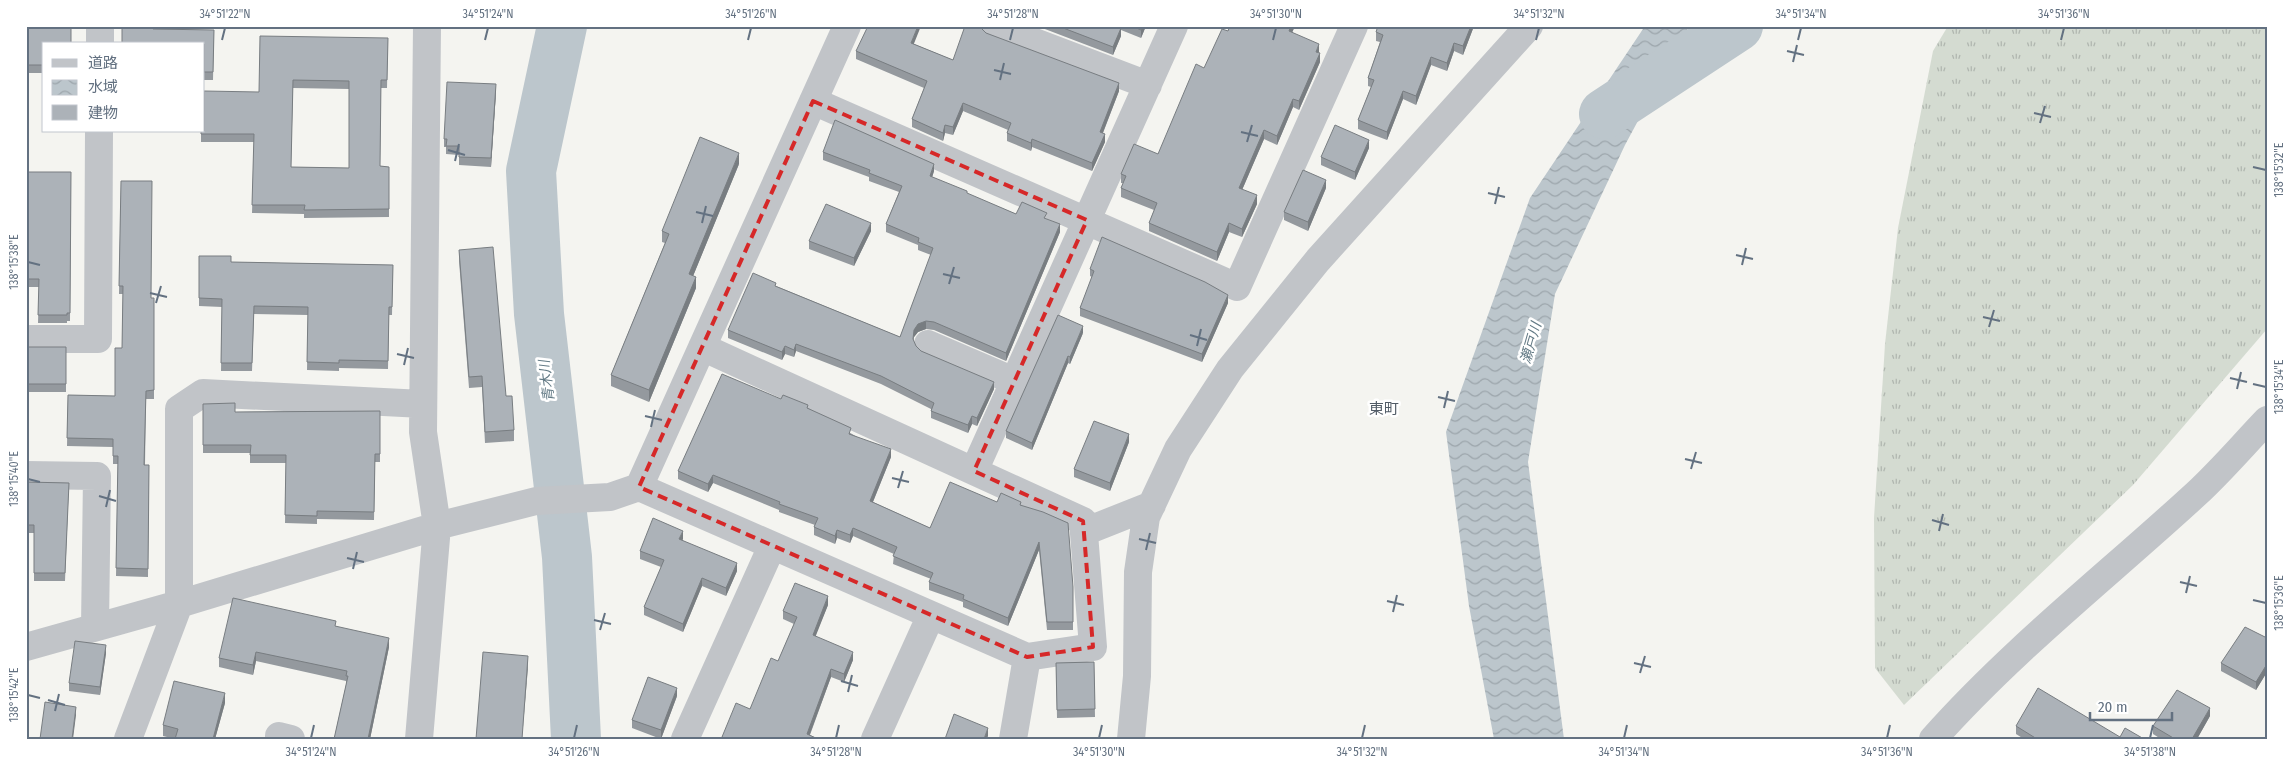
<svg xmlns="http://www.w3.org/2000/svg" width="2293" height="765" font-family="'Fira Sans Condensed','Noto Sans JP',sans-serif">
<defs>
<pattern id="grass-tufts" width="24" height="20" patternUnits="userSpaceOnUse" patternTransform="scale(1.25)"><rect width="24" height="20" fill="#d4dbd1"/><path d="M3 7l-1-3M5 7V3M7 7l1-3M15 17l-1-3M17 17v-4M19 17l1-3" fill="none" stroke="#b0b6af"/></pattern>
<pattern id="water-waves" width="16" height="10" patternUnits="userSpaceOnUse" patternTransform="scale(1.25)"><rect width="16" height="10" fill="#bcc6cc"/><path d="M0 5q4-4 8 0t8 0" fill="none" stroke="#9ca5ab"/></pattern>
</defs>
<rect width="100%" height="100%" fill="#f4f4f0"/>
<path fill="url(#grass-tufts)" d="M1948 26H2267V329L2133 485 1904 705 1875 668 1874 518 1885 344 1898 228 1933 51Z"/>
<path fill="url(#water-waves)" d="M1645 26H1689L1625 145 1555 294 1528 462 1564 739H1494L1469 606 1446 432 1530 198Z"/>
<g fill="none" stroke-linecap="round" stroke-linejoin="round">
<path stroke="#bcc6cc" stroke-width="50" d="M562 26 531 171 539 314 567 557 576 739
M1604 114 1738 26"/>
<path stroke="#c1c4c8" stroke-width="28" d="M992 26 1148 85
M100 44V26
M813 101 1237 287 1354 26
M26 339H98L99 131
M928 344 1014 381
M974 471 1174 26
M26 475 97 476 95 627
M639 487 847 26
M1084 532 1152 505
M26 647 179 604 437 526 536 501 610 497 639 487 1027 657 1093 647 1083 521 702 347
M128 739 179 604V409L203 393 423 404
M279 739V736L291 739
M419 739 437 526 423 432 427 26
M685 739 772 546
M875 739 931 615
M1013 739 1027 657
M1131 739 1137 676 1138 572 1146 517 1178 449 1230 369 1318 260 1529 26
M1933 739C2013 649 2108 575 2196 494 2221 471 2243 445 2267 420"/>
</g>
<path fill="#94999e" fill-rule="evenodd" d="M1037 26H1146L1141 38 1121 30V36L1113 55Z
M1230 26H1295L1292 32 1319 53 1320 62 1299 110 1293 107 1277 145 1264 139 1242 190 1257 204 1242 237 1229 232 1217 261 1149 231V223L1154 210 1121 197V188L1123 183H1121V174L1158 154 1228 31Z
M1378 26H1474L1463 55 1454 51 1447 71 1431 65 1416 105 1403 99 1387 140 1358 129V120L1371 87 1368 86V78L1380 42 1376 41V32Z
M26 28H40L44 44V73H26Z
M980 28 986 33 1119 91 1103 133 1105 142 1092 171 1032 147 1031 151 1007 141V133L1008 130 963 111 953 135 945 133 943 141 912 127V119L924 88 856 59V51L914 44 953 60Z
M153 29 214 30 213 80H204V44Z
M388 38 387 88H381L380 166 389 167V217L304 218V214L252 213 254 142H201V131L259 92ZM293 88 349 89V168L291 167Z
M496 92 491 167 459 165V155L446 154V147H444V139Z
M1369 148 1355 180 1321 165V157Z
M823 152 934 171 932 177 967 194 1016 214 1047 219 1060 232 1006 361 934 330 926 329 918 332 914 337 913 341 916 346 921 351 994 389 977 426 972 424 968 433 931 418V409L881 384 796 351 794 357 785 354 782 360 728 338V330L776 286 900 337 931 255 918 250V245L886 232V224L899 192 869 181V177L823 160Z
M739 164 693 276 696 288 649 402 611 386V375L665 243 662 242V231Z
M26 172H71L70 321H67V323H38L39 287H26Z
M121 181 151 298H154V399H146L145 465H149L148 577 116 576 118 464H113V447L67 446 68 395 115 396 122 348 123 294H119Z
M1326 188 1308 231 1284 220V212Z
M871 231 854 266 809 249V241Z
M459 250 506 396 514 430V441L485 443 482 387 469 388 459 261Z
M199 256 231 262 393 265 392 315H389L388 369 339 368V371L307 370 308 315 254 314 252 371H221L222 307 199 306Z
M1090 269 1228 303 1202 362 1080 316V308L1092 277 1090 276Z
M1083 333 1070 364 1068 363 1032 450 1006 438V431Z
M26 347H66V392H26Z
M781 399 808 408 891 457 873 502 930 528 997 502 1021 505 1073 587V630H1047L1039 550 1008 626 963 607V602L929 590V582L931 579 893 564 894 554 853 536 850 543 837 538 835 544 814 535V527L815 525 779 512V510L713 483 708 492 678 479V471Z
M203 404 235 412 380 411V462H375L374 520 317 519V524L285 523 286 463H250V453H203Z
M1129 442 1110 491 1074 477V469Z
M26 482 69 483 65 581H34V533H26Z
M683 539 682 540 737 571 726 596 702 586 683 632 644 615V607L661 567 640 559V551Z
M828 605 815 636 853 660 844 682 831 677 810 735 818 739H722V737L750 709 778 661 794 624 783 619V611Z
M336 626 389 647 370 739H334L346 685V681L256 661 253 675 219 667V658Z
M2267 638V672L2256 690 2221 671V663Z
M106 653 100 695 69 691V683Z
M1094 662 1095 717 1057 718 1056 663Z
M677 696 661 739 632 728V720Z
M225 703 215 739H175L163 736V725Z
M2210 716 2197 739H2161L2153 734V726Z
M2016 726 2120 737 2144 739H2024L2016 734Z"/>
<path fill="#787d81" d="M918 26H921L911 51V43Z
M1143 26H1146L1141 38V30Z
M1291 26H1295L1289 40V31Z
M1471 26H1474L1463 55V46Z
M1121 28V36L1113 55V47Z
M1454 43V51L1447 71V63Z
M1319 44V52H1316Z
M1320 53V62L1299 110V101Z
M1431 57V65L1416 105V96Z
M1119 83V91L1100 140V132Z
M496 84V92L491 167V158Z
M1403 91V99L1387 140V132Z
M1293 99V107L1277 145V136Z
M963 103V111L953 135V127Z
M945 125V133L943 141V133Z
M1264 130V139L1239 197V188Z
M1105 134V142L1092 171V163Z
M1032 139V147L1031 151V143Z
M1369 140V148L1355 180V172Z
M739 153V164L689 286V274Z
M934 164V171L930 184V176Z
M1326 180V188L1308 231V222Z
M1257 195V204L1242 237V229Z
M871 223V231L854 266V258Z
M1229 223V232L1217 261V252Z
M1060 224V232L1006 361V353Z
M696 277V288L649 402V390Z
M1228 295V303L1202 362V354Z
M926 321V329L918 332 914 337 913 346 914 330 918 324Z
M1083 326V333L1070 364V357Z
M796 344V351L794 357V350Z
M785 346V354L782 360V352Z
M1068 356V363L1032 450V443Z
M994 382V389L977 426V418Z
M972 416V424L968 433V425Z
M1129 434V442L1110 491V483Z
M891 449V457L870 509V501Z
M713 475V483L708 492V484Z
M853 528V536L850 543V535Z
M837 530V538L835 544V536Z
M683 531V539L679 547V539Z
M1039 542V550L1008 626V618Z
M737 563V571L726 596V588Z
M702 578V586L683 632V624Z
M828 596V605L813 643V635Z
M389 638V647L370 739H368Z
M106 645V653L100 695V687Z
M256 652V661L253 675V665Z
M853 652V660L844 682V674Z
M528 656V667L522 739Z
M2267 664V672L2256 690V682Z
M831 669V677L808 739 807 734Z
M677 688V696L661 739V730Z
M225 693V703L215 739H213Z
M76 707V715L73 739H72Z
M2210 708V716L2197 739H2192Z
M988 728V736L987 739H984Z"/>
<path fill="#acb2b8" stroke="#787d81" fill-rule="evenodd" d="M40 26H71V44H44V65H26V28H40Z
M122 26H153V29L214 30 213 72H204V44H122Z
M868 26H918L911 43 953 60 965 26H979L986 33 1119 83 1100 132 1105 134 1092 163 1032 139 1031 143 1007 133 1011 123 963 103 953 127 945 125 943 133 912 119 927 81 856 51Z
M1058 26H1117L1121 28 1113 47Z
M1132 26H1143L1141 30Z
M1230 26H1291L1289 31 1319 44 1316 52 1320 53 1299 101 1293 99 1277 136 1264 130 1239 188 1257 195 1242 229 1229 223 1217 252 1149 223 1157 203 1121 188 1126 176 1121 174 1134 144 1158 154 1196 64 1204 68 1222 29 1228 31Z
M1378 26H1471L1463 46 1454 43 1447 63 1431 57 1416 96 1403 91 1387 132 1358 120 1374 80 1368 78 1383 35 1376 32Z
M260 36 388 38 387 80H381L380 166 389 167V209L304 210 305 205H252L254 134H201V131H204V91L259 92ZM293 80 349 81V168L291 167Z
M447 82 496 84 491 158 459 157V146H446L447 139H444Z
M835 120 934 164 930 176 967 191V193L1016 214 1022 202 1047 213 1044 218 1060 224 1006 353 934 322 926 321 918 324 914 330 913 339 916 346 921 351 994 382 977 418 972 416 968 425 931 411 934 403 881 376 796 344 794 350 785 346 782 352 728 330 753 273 776 283 775 286 900 337 933 248 918 242 919 238 886 224 902 186 869 173 870 170 823 152Z
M1335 125 1369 140 1355 172 1321 157Z
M700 137 739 153 689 274 696 277 649 390 611 375 669 234 662 231Z
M1303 170 1326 180 1308 222 1284 212Z
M26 172H71L70 313H67V315H38L39 279H26Z
M121 181H152L151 298H154V390L146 391 144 465H149L148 569 116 568 118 456H113V439L67 438 68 395 115 396V348H122L123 286H119Z
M826 204 871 223 854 258 809 241Z
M1102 237 1205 282 1228 295 1202 354 1080 308 1094 271 1090 269Z
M493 247 506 396H512L514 430 485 432 482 376 469 377 459 250Z
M199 256H231V262L393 265 392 307H389L388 361 339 360V363L307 362 308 307 254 306 252 363H221L222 299 199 298Z
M1058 315 1083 326 1070 357 1068 356 1032 443 1006 431Z
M26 347H66V384H26Z
M722 374 781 399 783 395 808 405 807 408 851 428 849 434 891 449 870 501 930 528 950 482 997 502 1001 493 1021 502 1020 505 1043 512 1068 523 1073 587V622H1047L1039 542 1008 618 963 599 964 595 929 582 933 573 893 556 897 547 853 528 850 535 837 530 835 536 814 527 818 518 779 504 780 502 713 475 708 484 678 471Z
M235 403V412L380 411V454H375L374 512 317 511V516L285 515 286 455H250L251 445H203V404Z
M1094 421 1129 434 1110 483 1074 469Z
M26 482 69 483 65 573H34V525H26Z
M653 518 683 531 679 539 737 563 726 588 702 578 683 624 644 607 664 560 640 551Z
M795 583 828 596 813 635 853 652 844 674 831 669 807 734 818 739H728L722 737 736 703 750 709 771 658 778 661 797 617 783 611Z
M233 598 336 621 335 626 389 638 368 739H334L348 676H346L347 671 256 652 253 665 219 658Z
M2245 627 2267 638V664L2256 682 2221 663Z
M75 641 106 645 100 687 69 683Z
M483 652 528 656 522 739H476Z
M1094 662 1095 709 1057 710 1056 663Z
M648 677 677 688 661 730 632 720Z
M174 681 225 693 213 739H175L178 729 163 725Z
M2038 688 2120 737 2125 728 2144 739H2037L2016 726Z
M2177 690 2210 708 2192 739H2175L2153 726Z
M45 702 76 707 72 739H40Z
M954 714 988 728 984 739H945Z"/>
<path fill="none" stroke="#d62828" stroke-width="4" stroke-dasharray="10 6" stroke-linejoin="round" d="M813 101 1087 220 974 471 1083 521 1093 647 1027 657 639 487Z"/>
<path fill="none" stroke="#637181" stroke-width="2" d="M222 40 225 28M485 40 488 28M748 40 751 28M1010 40 1013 28M1273 40 1276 28M1536 40 1539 28M1798 40 1801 28M2061 40 2064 28M1787 51 1804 55M1793 62 1797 45M994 70 1011 74M1000 80 1004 63M2034 113 2051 117M2040 123 2045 106M1241 132 1258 136M1247 142 1252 125M448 150 465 155M455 161 459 144M2253 167 2266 170M1488 193 1505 197M1495 204 1499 187M696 212 713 216M702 223 706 206M1736 255 1753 259M28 262 40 265M1742 265 1746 248M943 274 960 278M949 284 954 267M150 293 167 297M156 303 161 286M1983 317 2000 321M1989 327 1994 310M1190 335 1207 340M1197 346 1201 329M397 354 414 358M404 365 408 348M2230 378 2247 382M2253 384 2266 387M2237 389 2241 372M1438 397 1455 401M1444 408 1448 391M645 416 662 420M651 427 655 410M1685 459 1702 463M1691 469 1696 452M892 478 909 482M28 479 40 482M898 488 903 471M99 496 116 501M106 507 110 490M1932 520 1949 525M1939 531 1943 514M1139 539 1156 543M1146 550 1150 533M347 558 364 562M353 569 357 552M2180 582 2197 586M2186 593 2190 576M2253 600 2266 603M1387 601 1404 605M1393 612 1397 595M594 620 611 624M600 630 605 613M1634 663 1651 667M1640 673 1645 656M841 681 858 686M848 692 852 675M28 695 40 698M48 700 65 705M55 711 59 694M311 738 314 725M574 738 577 725M836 738 839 725M1099 738 1102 725M1362 738 1365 725M1624 738 1627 725M1887 738 1890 725M2150 738 2153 725"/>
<g text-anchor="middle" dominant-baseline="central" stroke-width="5" stroke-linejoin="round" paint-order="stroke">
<g font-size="14" font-style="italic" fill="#637a85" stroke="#fff">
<text transform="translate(1531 343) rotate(-74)">瀬戸川</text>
<text transform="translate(547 381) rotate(-97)">青木川</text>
</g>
<g font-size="15" fill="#515b66" stroke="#fff">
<text x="1384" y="409">東町</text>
</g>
</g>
<rect width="2293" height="765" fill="none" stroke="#ffffff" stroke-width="55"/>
<rect x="42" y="42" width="162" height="90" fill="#ffffff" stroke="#c1c6cd"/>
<rect x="52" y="59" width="25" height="8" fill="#c1c4c8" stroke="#c1c6cd"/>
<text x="88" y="68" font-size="15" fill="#637181">道路</text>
<rect x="52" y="80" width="25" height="15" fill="url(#water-waves)" stroke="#c1c6cd"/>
<text x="88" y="92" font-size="15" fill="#637181">水域</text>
<rect x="52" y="105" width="25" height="15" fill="#acb2b8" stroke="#c1c6cd"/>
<text x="88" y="118" font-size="15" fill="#637181">建物</text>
<path d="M2090 712v8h82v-8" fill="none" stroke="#637181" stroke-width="2.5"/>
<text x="2098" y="712" font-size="15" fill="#637181" stroke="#ffffff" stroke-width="4" paint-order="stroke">20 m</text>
<rect x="28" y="28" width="2238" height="710" fill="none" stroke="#637181" stroke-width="2"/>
<g font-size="12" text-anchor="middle" fill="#637181">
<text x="225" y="18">34°51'22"N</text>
<text x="488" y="18">34°51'24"N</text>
<text x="751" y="18">34°51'26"N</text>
<text x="1013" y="18">34°51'28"N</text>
<text x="1276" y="18">34°51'30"N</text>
<text x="1539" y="18">34°51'32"N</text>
<text x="1801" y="18">34°51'34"N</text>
<text x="2064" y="18">34°51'36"N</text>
<text transform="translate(2279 170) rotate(-90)" y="4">138°15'32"E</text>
<text transform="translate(14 262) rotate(-90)" y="4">138°15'38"E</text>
<text transform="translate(2279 387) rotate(-90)" y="4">138°15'34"E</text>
<text transform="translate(14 479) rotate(-90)" y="4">138°15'40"E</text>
<text transform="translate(2279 603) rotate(-90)" y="4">138°15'36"E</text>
<text transform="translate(14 695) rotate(-90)" y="4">138°15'42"E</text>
<text x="311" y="756">34°51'24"N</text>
<text x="574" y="756">34°51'26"N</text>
<text x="836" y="756">34°51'28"N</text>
<text x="1099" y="756">34°51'30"N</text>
<text x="1362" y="756">34°51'32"N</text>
<text x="1624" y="756">34°51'34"N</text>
<text x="1887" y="756">34°51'36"N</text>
<text x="2150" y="756">34°51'38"N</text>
</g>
</svg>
